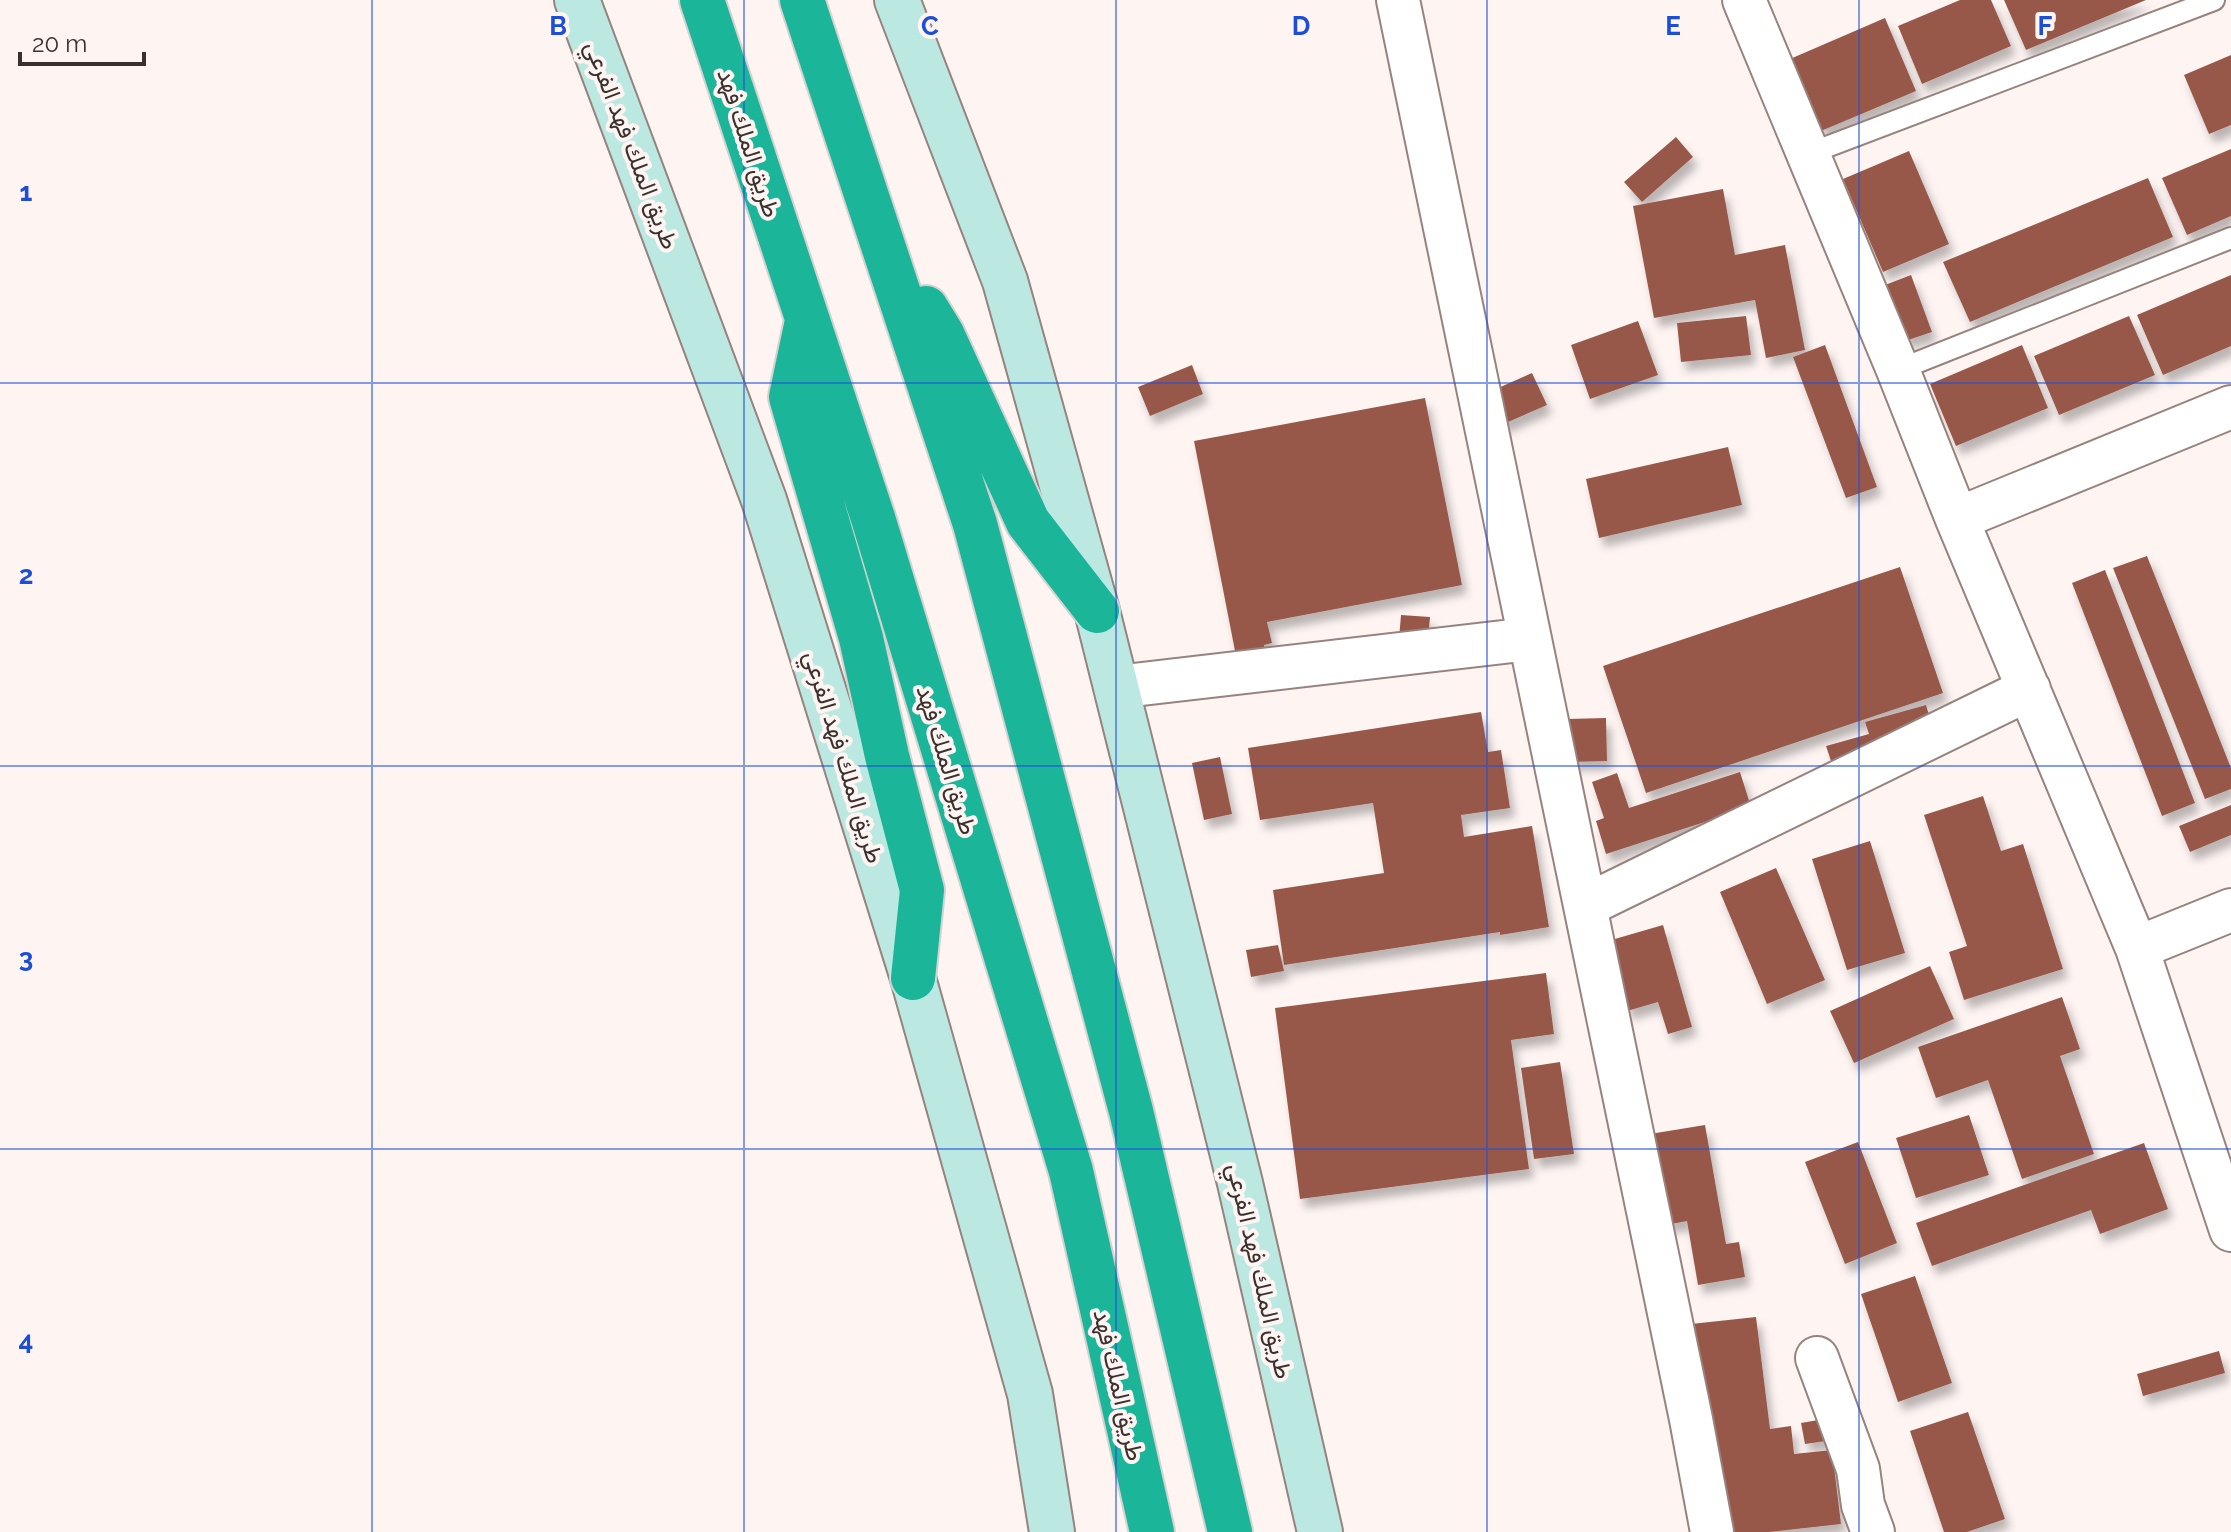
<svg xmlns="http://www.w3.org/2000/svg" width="2231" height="1532" font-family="Raleway,Vazirmatn,sans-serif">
<defs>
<filter id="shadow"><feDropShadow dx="5" dy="9" stdDeviation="4" flood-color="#0004"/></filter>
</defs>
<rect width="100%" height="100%" fill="#fef5f3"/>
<path fill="#97594a" filter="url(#shadow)" d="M1960 0H1991L2011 46 1922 84 1898 26Z
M2004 0H2146L2026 50Z
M1885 18 1916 91 1821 131 1790 59Z
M2231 55V125L2209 134 2184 75Z
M1676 137 1693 157 1642 202 1624 182Z
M2231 149V216L2187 235 2162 178Z
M1909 151 1949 244 1883 272 1843 179Z
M2148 178 2173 237 1970 322 1943 262Z
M1723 189 1735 255 1785 245 1805 350 1766 358 1755 300 1654 318 1633 206Z
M1911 275 1932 332 1905 341 1885 285Z
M2231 275V346L2163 375 2137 315Z
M1746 316 1751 355 1681 362 1677 323Z
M2129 316 2155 375 2059 415 2034 356Z
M1638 321 1658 375 1590 399 1571 345Z
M1825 345 1877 487 1846 498 1793 357Z
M2022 345 2048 408 1956 446 1930 384Z
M1192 365 1203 394 1150 416 1138 387Z
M1532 373 1547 405 1501 425 1487 393Z
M1425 398 1462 585 1267 622 1272 643 1264 645 1266 655 1237 661 1194 441Z
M1728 447 1742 505 1599 538 1586 479Z
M2147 556 2231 768V789L2205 799 2113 568Z
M1900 567 1943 693 1646 793 1603 666Z
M2105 570 2195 803 2162 816 2072 583Z
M1401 615 1430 617 1428 641 1399 639Z
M1926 705 1935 735 1832 764 1826 746 1869 734 1865 722Z
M1481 712 1488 752 1501 750 1510 808 1461 815 1464 837 1532 826 1549 927 1500 935V932L1284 965 1273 890 1384 873 1373 803 1260 820 1248 748Z
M1606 718 1607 761 1569 762 1567 719Z
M1220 757 1232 814 1204 820 1192 763Z
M1740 772 1751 807 1606 854 1596 821 1604 818 1592 782 1617 773 1629 808Z
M1983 796 2001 851 2023 844 2063 969 1964 1000 1949 952 1967 946 1924 815Z
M2231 805V835L2190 852 2179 826Z
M1870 841 1905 953 1847 970 1812 859Z
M1776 868 1825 980 1767 1004 1720 892Z
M1663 925 1692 1027 1668 1034 1658 1002 1627 1011 1608 941Z
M1278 945 1284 971 1251 977 1246 950Z
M1930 966 1954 1019 1854 1063 1830 1011Z
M1546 973 1554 1034 1511 1040 1529 1169 1300 1199 1275 1008Z
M2062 997 2080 1049 2060 1056 2094 1154 2022 1179 1988 1080 1936 1098 1918 1047Z
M1560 1062 1574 1154 1534 1159 1521 1068Z
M1969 1115 1989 1175 1916 1198 1896 1138Z
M1705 1125 1726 1244 1739 1242 1745 1277 1698 1285 1687 1221 1666 1225 1650 1134Z
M1858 1142 1897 1243 1845 1264 1805 1162Z
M2144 1143 2168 1209 2100 1234 2091 1210 1932 1266 1916 1223Z
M1915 1276 1952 1383 1898 1402 1861 1294Z
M1756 1317 1770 1429 1791 1426 1794 1454 1832 1450 1841 1524 1769 1532H1715L1691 1324Z
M2219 1351 2225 1373 2143 1396 2137 1374Z
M1968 1412 2005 1519 1967 1532H1944L1910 1431Z
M1830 1418 1833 1440 1805 1444 1801 1423Z"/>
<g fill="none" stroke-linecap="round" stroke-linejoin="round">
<g stroke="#97837e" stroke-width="24">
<path id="service" d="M1808 154 2214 0
M1898 370 2231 238"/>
</g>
<g stroke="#97837e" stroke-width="46">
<path id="minor" d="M1398 0 1691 1419 1712 1532
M1744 0 1898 370 1957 519 2137 948 2231 1230
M1957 519 2231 407
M1116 687 1530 639
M1585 906 2029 689
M2137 948 2231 910
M1817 1358 1858 1469 1863 1505 1873 1532"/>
</g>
<g stroke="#97837e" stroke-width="48">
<path id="secondary" d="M577 0 764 500 913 978 1030 1394 1052 1532
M897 0 1005 281 1097 611 1240 1183 1320 1532"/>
</g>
<g stroke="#d4d2d1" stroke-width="48">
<path id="motorway" d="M702 0 873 518 1071 1171 1152 1532
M802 0 975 524 1131 1111 1230 1532
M926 308 942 334 1028 522 1097 611
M807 321 791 397 861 638 887 756 922 890 913 978"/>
</g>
<use href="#service" stroke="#fff" stroke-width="20"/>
<use href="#minor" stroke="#fff" stroke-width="42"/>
<use href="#secondary" stroke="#bbe9e1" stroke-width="44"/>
<use href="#motorway" stroke="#1bb59a" stroke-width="44"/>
</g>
<path fill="none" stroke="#1d4ed8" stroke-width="2" stroke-opacity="0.55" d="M372 0V1532M744 0V1532M1116 0V1532M1487 0V1532M1859 0V1532M0 383H2231M0 766H2231M0 1149H2231"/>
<g text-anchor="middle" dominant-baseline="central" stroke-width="8" stroke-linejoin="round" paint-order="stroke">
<g font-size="24" fill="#3a312f" stroke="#fef5f3">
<text transform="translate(749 143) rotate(72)">طريق الملك فهد</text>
<text transform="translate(632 145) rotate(69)">طريق الملك فهد الفرعي</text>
<text transform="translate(844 757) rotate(73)">طريق الملك فهد الفرعي</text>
<text transform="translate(947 760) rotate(73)">طريق الملك فهد</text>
<text transform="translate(1260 1271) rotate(77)">طريق الملك فهد الفرعي</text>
<text transform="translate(1119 1385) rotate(77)">طريق الملك فهد</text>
</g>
</g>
<g font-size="26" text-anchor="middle" font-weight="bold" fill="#1d4ed8" stroke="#fef5f3" stroke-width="8" stroke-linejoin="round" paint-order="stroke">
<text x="558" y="35">B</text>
<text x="930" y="35">C</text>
<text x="1301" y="35">D</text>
<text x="1673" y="35">E</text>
<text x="2045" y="35">F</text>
<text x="26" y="201">1</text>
<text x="26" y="584">2</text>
<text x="26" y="967">3</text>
<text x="26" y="1350">4</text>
</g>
<path d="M20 52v12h124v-12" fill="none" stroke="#3a312f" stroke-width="4"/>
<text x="32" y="52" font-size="24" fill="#3a312f" stroke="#fef5f3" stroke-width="6" paint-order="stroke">20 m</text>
</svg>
